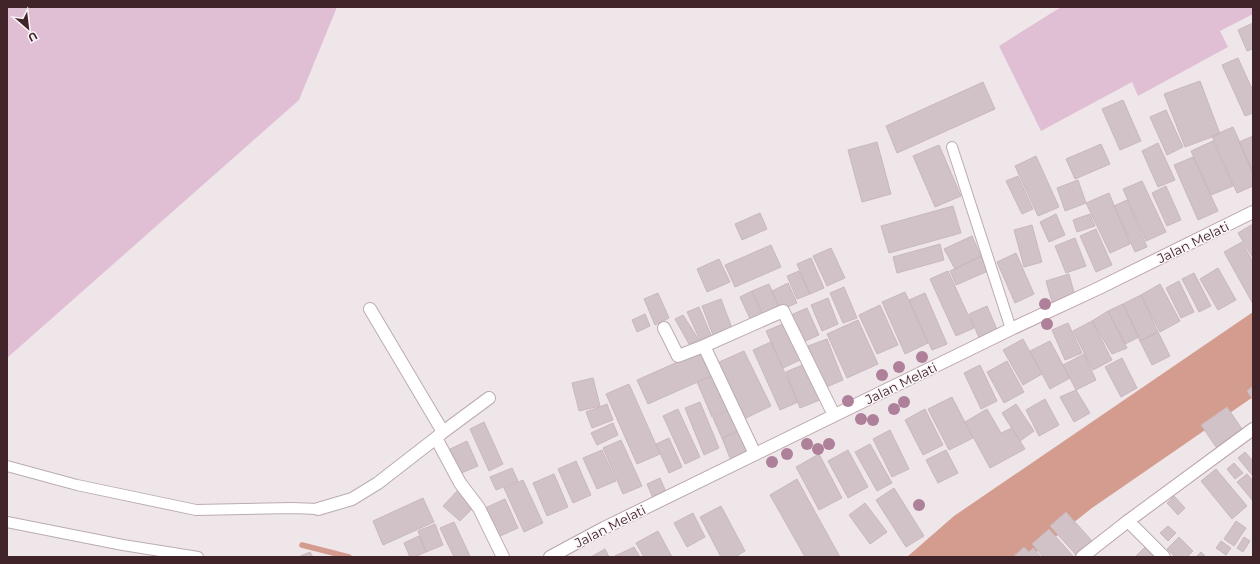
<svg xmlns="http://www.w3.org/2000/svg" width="1260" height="564" font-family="Montserrat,sans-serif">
<rect width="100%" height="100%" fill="#efe6e9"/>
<path fill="#e0bfd5" d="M7 7H337L299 100 7 358Z
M1061 7H1253V14L1220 31 1228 47 1138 96 1132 82 1041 131 999 46Z"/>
<path fill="#d49c8e" d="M1253 312V397L1092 508 1030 557H907L954 516Z"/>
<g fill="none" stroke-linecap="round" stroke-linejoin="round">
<path stroke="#d49c8e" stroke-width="5.5" d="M302 545 349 557"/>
</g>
<path fill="#d0c2c7" stroke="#c9b8be" d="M1253 23V49L1247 51 1238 30Z
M1238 58 1253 91V113L1245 116 1222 65Z
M1200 81 1220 134 1185 147 1164 94Z
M983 82 995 109 897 153 886 126Z
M1123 100 1141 141 1120 150 1102 109Z
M1166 110 1183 147 1167 155 1150 117Z
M1233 127 1253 172V186L1237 193 1212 136Z
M1253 136V174L1239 142Z
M1213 141 1233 186 1211 195 1191 151Z
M877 142 891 194 862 202 848 150Z
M1158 143 1175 180 1158 187 1142 151Z
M1101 144 1110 164 1075 179 1066 159Z
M939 145 961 196 935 207 913 156Z
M1036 156 1059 207 1038 216 1015 166Z
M1193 157 1218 211 1198 220 1174 165Z
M1018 176 1033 209 1022 214 1006 181Z
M1078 180 1086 203 1065 211 1057 188Z
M1142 181 1166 232 1146 241 1123 189Z
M1166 186 1181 220 1167 226 1152 193Z
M1109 193 1130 244 1110 253 1086 203Z
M1127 200 1147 247 1135 252 1114 206Z
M953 206 961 233 889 253 881 226Z
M760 213 767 229 742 240 735 224Z
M1056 214 1065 235 1049 242 1040 222Z
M1090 214 1095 226 1077 232 1073 220Z
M1253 224V258L1238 233Z
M1032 225 1042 262 1024 267 1014 230Z
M1096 229 1112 265 1096 272 1080 236Z
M972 236 981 256 955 269 944 249Z
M1075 238 1086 266 1066 273 1055 246Z
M1242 242 1253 262V304L1224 252Z
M940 244 944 260 897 273 893 257Z
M771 245 781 267 735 287 725 265Z
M831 248 845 278 827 286 813 256Z
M1016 253 1034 294 1015 303 997 262Z
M981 256 988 271 956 285 950 271Z
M811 258 824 288 810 294 797 264Z
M719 259 730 282 707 292 697 269Z
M1218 268 1236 300 1218 310 1200 279Z
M799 271 810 294 797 299 787 276Z
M948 271 974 328 956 336 930 279Z
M1194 273 1211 306 1199 312 1182 279Z
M1069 274 1075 296 1052 302 1046 281Z
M1179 281 1194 312 1181 318 1166 288Z
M788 283 797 303 780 310 772 291Z
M769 284 780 310 764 317 752 291Z
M1160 284 1180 321 1160 332 1141 295Z
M844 287 857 318 843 323 830 293Z
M752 291 764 317 752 323 740 297Z
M905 292 928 343 905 354 882 302Z
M658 293 669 318 655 325 644 299Z
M925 293 947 344 932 350 909 300Z
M1141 295 1158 332 1140 341 1123 304Z
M828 298 838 324 822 331 811 305Z
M721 299 732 328 713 335 702 306Z
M1123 304 1139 337 1125 344 1108 311Z
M880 305 898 345 877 354 859 315Z
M987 306 998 332 980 340 969 314Z
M699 307 711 335 700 340 687 312Z
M807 308 819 335 803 342 791 315Z
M1108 311 1127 348 1112 354 1092 321Z
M645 314 650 326 637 332 632 320Z
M683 315 699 340 689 344 675 319Z
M858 320 878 364 847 378 827 334Z
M1092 321 1112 360 1093 370 1073 331Z
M785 323 802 359 783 368 766 331Z
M1068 323 1082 353 1065 360 1052 330Z
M1158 332 1170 356 1152 365 1140 341Z
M827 339 843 380 824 388 808 346Z
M1023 339 1042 374 1023 385 1003 350Z
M1050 341 1070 378 1050 389 1030 351Z
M771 342 798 402 780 410 753 350Z
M744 351 771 406 744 419 717 363Z
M700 352 711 376 648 404 637 380Z
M1084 354 1096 380 1076 390 1063 365Z
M1122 358 1137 388 1121 397 1105 367Z
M1007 361 1024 392 1004 403 987 372Z
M807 363 822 399 800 408 786 372Z
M980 365 997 401 981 409 964 373Z
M714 375 730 409 712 417 697 382Z
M593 378 600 406 579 411 572 383Z
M629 384 660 454 637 464 606 394Z
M1253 386V400L1247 391Z
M1076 390 1090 413 1074 422 1060 397Z
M952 397 973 438 949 450 928 409Z
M1045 399 1059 425 1039 436 1026 410Z
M700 402 719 448 704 455 685 408Z
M607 404 613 420 592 428 586 412Z
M1016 404 1034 431 1020 441 1002 413Z
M1227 407 1242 429 1216 447 1201 425Z
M678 409 700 457 685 464 663 416Z
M925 409 943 445 923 455 905 420Z
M987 409 1001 433 1012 428 1025 449 990 468 965 422Z
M730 410 739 430 722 438 713 418Z
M484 422 503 464 489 471 470 429Z
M613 423 618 435 597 445 591 433Z
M890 430 909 469 892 477 873 439Z
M739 431 750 456 732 463 722 438Z
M669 438 682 467 669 473 656 444Z
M621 440 642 486 623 494 603 448Z
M467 441 478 466 459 474 448 450Z
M870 444 892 483 877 491 855 452Z
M602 450 616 481 597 489 583 458Z
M848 450 868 487 848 498 828 461Z
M946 450 958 473 938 483 926 460Z
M1245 452 1253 461V476L1238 458Z
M819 454 842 498 819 510 796 467Z
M576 461 591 495 573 503 558 469Z
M1234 463 1243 473 1235 479 1227 469Z
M512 468 518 481 496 490 490 477Z
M1216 469 1247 506 1232 519 1201 481Z
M554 474 568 507 547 516 533 483Z
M1247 474 1253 481V501L1237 482Z
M660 478 666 492 653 498 647 484Z
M797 479 840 557H805L770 495Z
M523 480 543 523 524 532 504 488Z
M894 488 924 536 906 547 876 500Z
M459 489 476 505 460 521 443 506Z
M1174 496 1185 508 1178 515 1167 503Z
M423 498 434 522 383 545 373 521Z
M505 499 518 528 498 537 485 508Z
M865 503 887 532 870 544 849 515Z
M721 506 745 551 735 557H721L700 517Z
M1066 512 1093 542 1077 556 1050 526Z
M693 513 705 537 687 547 674 523Z
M1236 521 1246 528 1234 546 1224 539Z
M454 522 470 556 467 557H454L440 528Z
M435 524 443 545 426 552 418 531Z
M1168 526 1176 533 1168 541 1160 533Z
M1049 529 1073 556 1072 557H1043L1032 544Z
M658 531 672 557H644L636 543Z
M419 536 426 552 414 557H410L404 543Z
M1179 537 1193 551 1187 557H1175L1167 549Z
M1244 537 1250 541 1243 552 1237 548Z
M1221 541 1231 548 1226 555 1216 548Z
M1146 546 1157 557H1135Z
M634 547 640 557H615V556Z
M1024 547 1029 552 1033 548 1041 557H1013Z
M605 549 609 557H591Z
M310 552 313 557H298Z
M1201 552 1206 557H1196Z"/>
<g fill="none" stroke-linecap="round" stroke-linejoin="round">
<g stroke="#bbacb0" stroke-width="12">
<path id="lane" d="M952 147 1011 329
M7 466 77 485 196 510 292 508 318 509
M7 522 123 545 198 557"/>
</g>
<g stroke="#bbacb0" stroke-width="14">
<path id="street" d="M664 328 678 356 704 346
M443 432 489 398
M436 438 460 483 479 508 503 557
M755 454 704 346 783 311 834 415
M318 509 352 499 378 483 436 438 443 432 370 309
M1128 521 1164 557"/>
</g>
<g stroke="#bba4aa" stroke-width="14">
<path id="secondary" d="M550 557 604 528 1011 329 1097 289 1253 212
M1082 557 1128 521 1253 429"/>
</g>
<use href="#lane" stroke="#fff" stroke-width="10"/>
<use href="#street" stroke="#fff" stroke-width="12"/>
<use href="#secondary" stroke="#fff" stroke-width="12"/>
</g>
<g fill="#ae8099">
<circle cx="1045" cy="304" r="6"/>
<circle cx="1047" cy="324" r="6"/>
<circle cx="922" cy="357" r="6"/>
<circle cx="899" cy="367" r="6"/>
<circle cx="882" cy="375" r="6"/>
<circle cx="848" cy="401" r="6"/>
<circle cx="904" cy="402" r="6"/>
<circle cx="894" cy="409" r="6"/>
<circle cx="861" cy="419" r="6"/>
<circle cx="873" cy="420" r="6"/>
<circle cx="807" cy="444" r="6"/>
<circle cx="829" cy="444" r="6"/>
<circle cx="818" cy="449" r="6"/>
<circle cx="787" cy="454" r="6"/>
<circle cx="772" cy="462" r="6"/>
<circle cx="919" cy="505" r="6"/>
</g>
<g text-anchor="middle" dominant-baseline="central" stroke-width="3" stroke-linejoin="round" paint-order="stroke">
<g font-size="13" fill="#41242a" stroke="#fbf6f8">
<text transform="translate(1193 242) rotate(-26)">Jalan Melati</text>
<text transform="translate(901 383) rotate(-26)">Jalan Melati</text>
<text transform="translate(610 526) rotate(-27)">Jalan Melati</text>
</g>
</g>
<rect width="1260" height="564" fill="none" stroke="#41242a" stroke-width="16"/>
<g transform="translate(28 28) rotate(152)" stroke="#fbf6f8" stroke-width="3" paint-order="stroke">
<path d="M0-3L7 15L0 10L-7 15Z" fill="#41242a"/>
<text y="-6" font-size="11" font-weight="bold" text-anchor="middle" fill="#41242a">U</text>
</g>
</svg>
